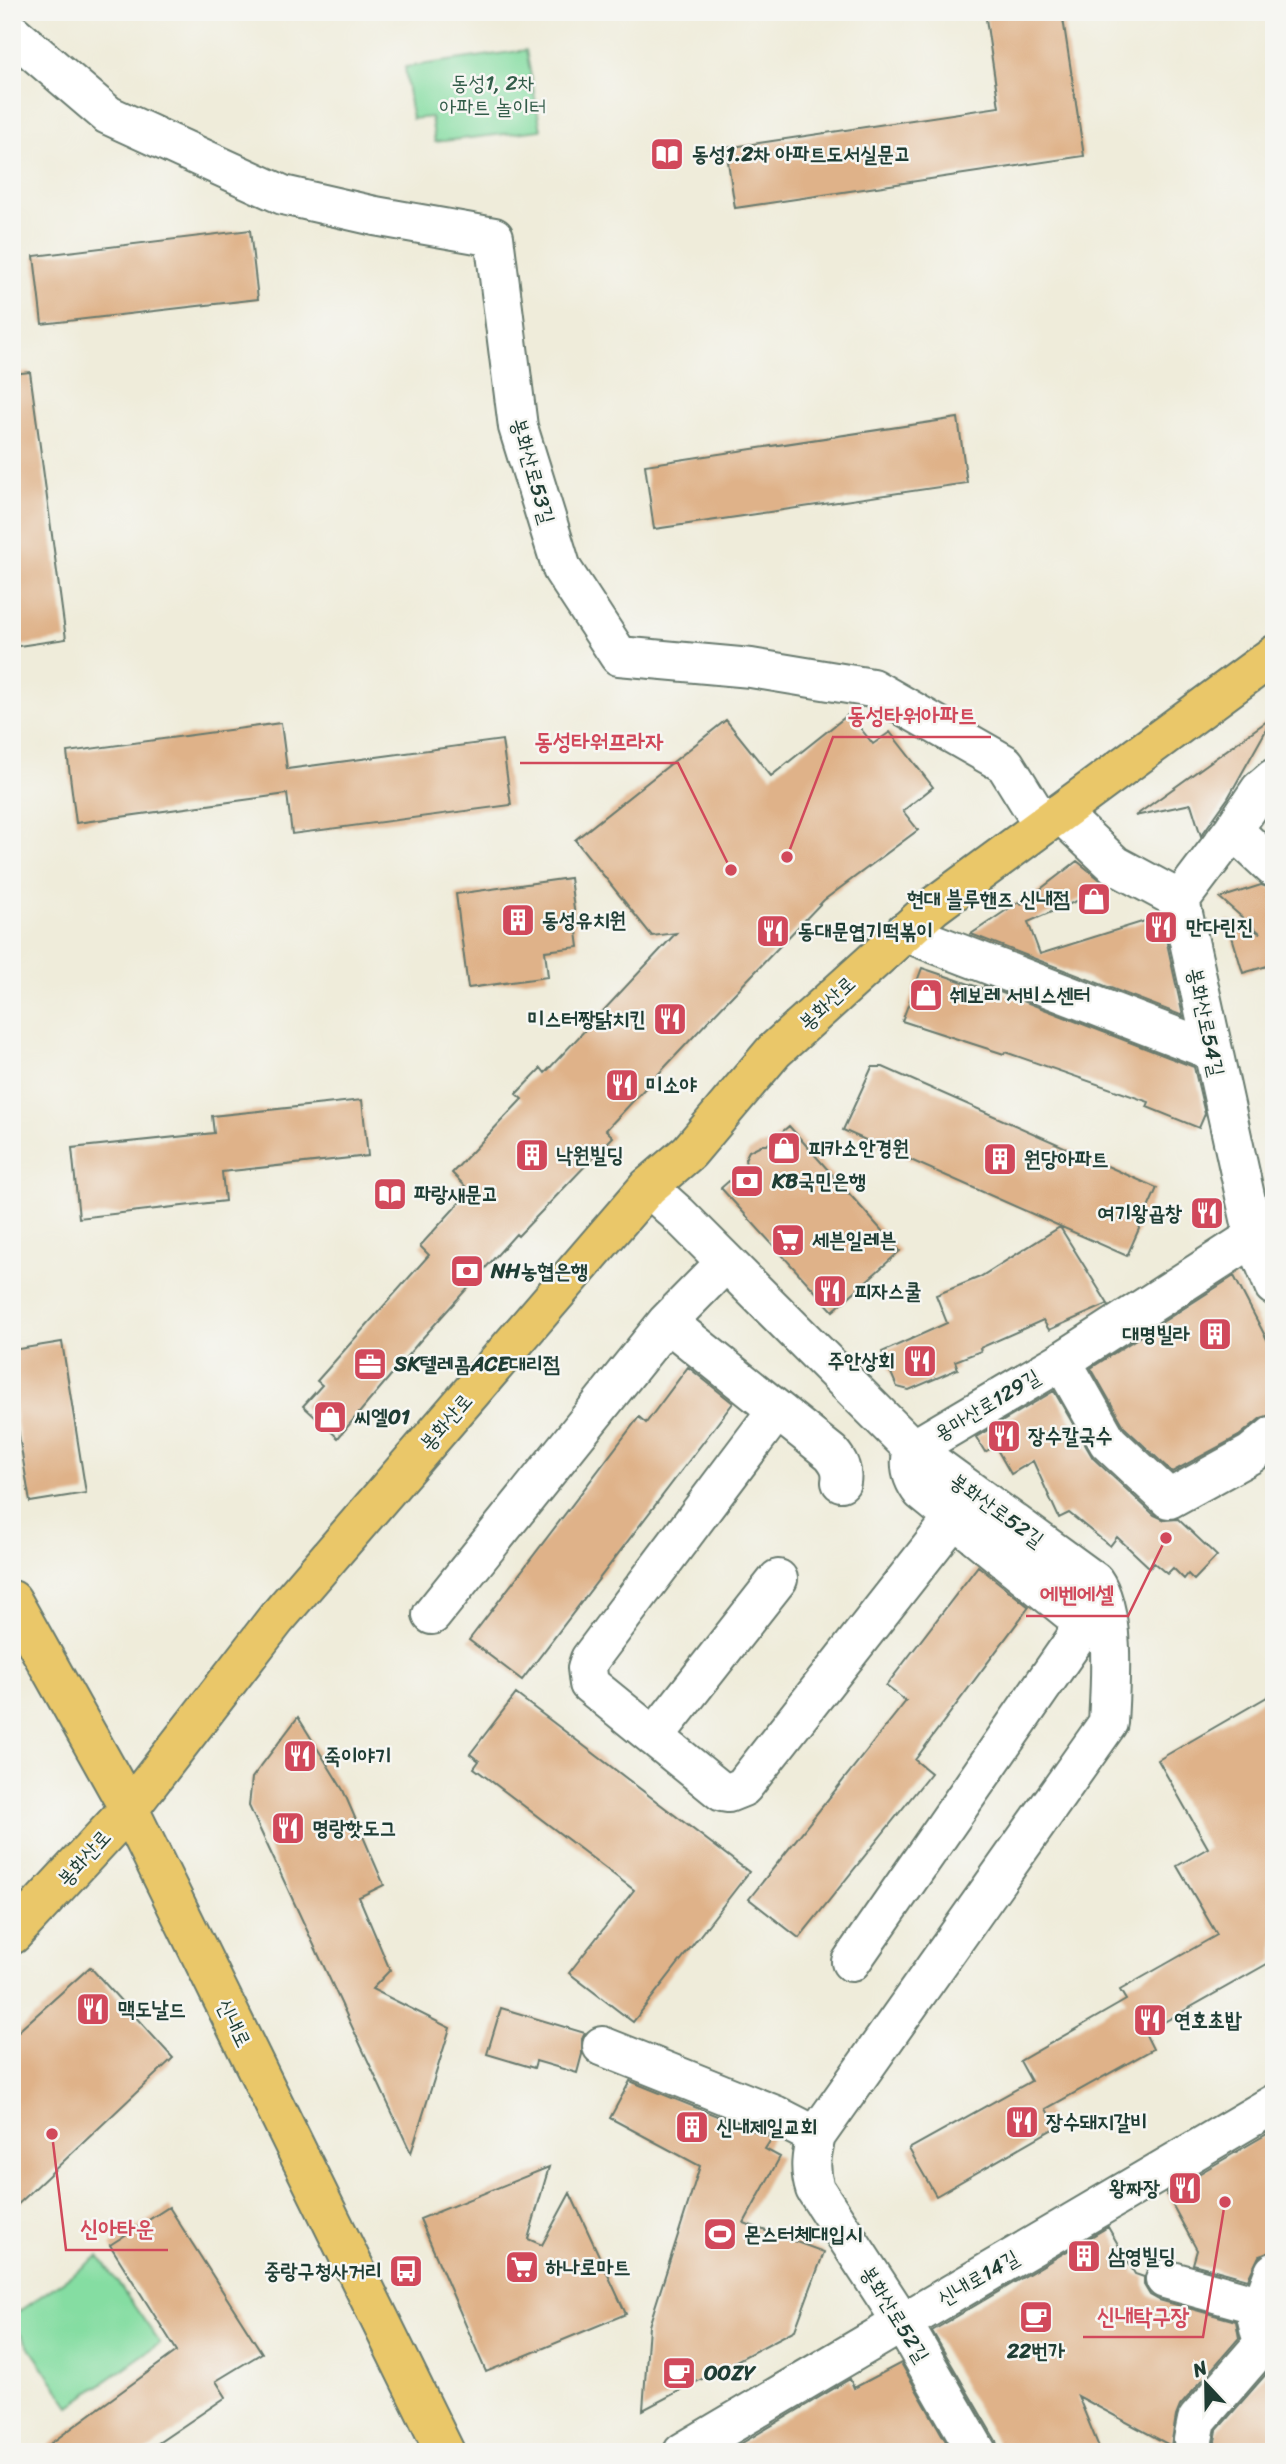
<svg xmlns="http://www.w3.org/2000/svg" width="1286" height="2464" font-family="Sriracha,'Poor Story',sans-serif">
<rect width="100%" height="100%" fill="#f6f6f2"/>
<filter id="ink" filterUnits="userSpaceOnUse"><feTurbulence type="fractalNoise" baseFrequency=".0143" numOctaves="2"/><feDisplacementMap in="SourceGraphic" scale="14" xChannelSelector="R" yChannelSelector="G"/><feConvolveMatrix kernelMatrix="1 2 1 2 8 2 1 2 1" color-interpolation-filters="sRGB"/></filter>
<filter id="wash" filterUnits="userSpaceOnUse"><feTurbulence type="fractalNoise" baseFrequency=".00686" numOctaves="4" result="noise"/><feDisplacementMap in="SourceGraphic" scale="28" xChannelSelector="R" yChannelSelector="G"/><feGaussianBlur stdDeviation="1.57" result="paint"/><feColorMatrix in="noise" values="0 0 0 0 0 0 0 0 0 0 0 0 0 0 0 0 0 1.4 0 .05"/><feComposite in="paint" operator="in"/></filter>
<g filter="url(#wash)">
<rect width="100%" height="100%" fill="#efecda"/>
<path fill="#85dda2" stroke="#528d6b" stroke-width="2" d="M526 50 541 130 435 142 431 117 412 119 405 67Z
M99 2256 160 2343 70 2406 12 2322V2316Z"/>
<g id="blocks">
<path fill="#dfb289" d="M985 12H1062L1084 156 735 208 726 148 999 107Z
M250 230 258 299 42 324 34 256Z
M30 372 66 639 12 647V374Z
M958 418 967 483 654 529 645 465Z
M849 714 873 744 890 732 933 787 903 811 918 830 824 900 710 1019 606 1130 613 1137 518 1236 516 1234 419 1342 338 1438 303 1406 322 1385 317 1381 429 1255 420 1246 470 1191 452 1173 522 1099 516 1094 541 1068 545 1073 676 933 652 936 575 840 726 720 771 776Z
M1274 716 1228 798 1201 836 1191 804 1135 816Z
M281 723 287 769 502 740 511 805 292 834 287 794 76 823 67 752Z
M1077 861 1109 887 1028 922 1040 954 1161 916 1183 1016 971 934 1020 901 1021 904Z
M570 878 579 947 545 951 548 977 468 988 456 894Z
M1261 885 1274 889V964L1243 973 1227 920 1260 933 1220 898Z
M922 968 984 989V986L1194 1067 1205 1114 1199 1128 1147 1107 1149 1102 1005 1052 1004 1054 902 1021Z
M872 1067H883L1157 1188 1127 1256 843 1130Z
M362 1100 368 1156 222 1172 225 1201 79 1218 72 1148 214 1133 212 1116Z
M789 1126 900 1251 833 1311 721 1188 746 1166 745 1159 749 1151 761 1145H767Z
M1060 1227 1108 1304 1049 1330 1043 1320 980 1348 981 1351 955 1361 958 1369 909 1390 897 1387 882 1352 947 1323 936 1295 980 1277Z
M1234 1276 1274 1353V1414L1261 1418 1239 1436 1172 1472 1125 1428 1091 1368Z
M62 1342 86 1493 30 1502 12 1393V1350Z
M688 1367 733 1403 522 1680 469 1640 639 1417 646 1423Z
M1054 1391 1093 1458 1154 1515 1165 1520 1178 1519 1217 1556 1194 1580 1188 1574 1184 1579 1173 1568 1167 1574 1154 1563 1150 1568 1117 1537 1110 1546 1069 1513 1059 1518 1033 1461 1011 1474 995 1446 985 1452 976 1437Z
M978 1566 1029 1607 915 1760 931 1773 799 1938 749 1899 906 1701 886 1686Z
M1274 1693V1960L1145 2033 1153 2049 1046 2109 1056 2127 936 2196 909 2149 1031 2081 1020 2061 1126 2000 1120 1990 1217 1935 1177 1866 1208 1848 1158 1760Z
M516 1694 749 1872 633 2022 569 1973 634 1890 474 1768 479 1761 470 1754Z
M298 1717 343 1790 384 1885 359 1897 390 1970 372 1989 450 2028 411 2153 249 1806 252 1778Z
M90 1967 173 2058 12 2210V2037Z
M501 2008 585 2033 582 2039V2054L577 2073 536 2061 534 2068 487 2054Z
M630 2081 772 2138 765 2149 780 2157 744 2223 824 2252 795 2330 643 2410 649 2326 700 2166 610 2118Z
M1274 2130V2251L1259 2256 1248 2279 1193 2264 1197 2250 1166 2193Z
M549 2167 528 2239 542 2245 570 2193 626 2314 486 2372 420 2219Z
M169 2207 262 2353 216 2381 226 2397 145 2452H39L177 2351 110 2245Z
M1108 2227 1135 2274 1144 2277V2285L1150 2295 1159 2300 1236 2321 1239 2338 1180 2406 1176 2416 1171 2446 1078 2396 1101 2452H999L996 2441 932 2331Z
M901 2363 952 2452H727L850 2379 854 2388Z
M1274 2365V2452H1217L1215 2441 1217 2430Z"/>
</g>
</g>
<g filter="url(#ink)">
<use href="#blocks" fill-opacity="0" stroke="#687a6e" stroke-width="2"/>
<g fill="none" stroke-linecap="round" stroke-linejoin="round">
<g stroke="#687a6e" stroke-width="42">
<path id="minor" d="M12 33 108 115 283 195 375 216 494 237 518 427 562 569 619 656 751 668 872 688 1005 764 1043 825
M1060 813 1115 865 1180 900 1254 1237 1274 1286
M1233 830 1274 868
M1180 900 1233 830 1260 790 1274 778
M904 932 1213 1051
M648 1187 678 1214 913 1449 1094 1581C1116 1612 1110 1686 1108 1723L816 2136C811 2156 809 2170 815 2189L902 2322 977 2452
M667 1322 831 1453C839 1462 843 1470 841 1482
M1062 1361 1108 1442 1169 1499 1251 1454 1274 1435
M777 1410 590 1659 587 1668 589 1684 722 1792 728 1793 743 1787 954 1518
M432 1615 667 1322 726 1262
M654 1737 778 1579
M851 1962 1075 1639C1078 1630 1078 1624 1075 1616L922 1492C911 1478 908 1465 913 1449L1062 1361 1274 1224
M602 2046 775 2115 816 2136
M1165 2279 1262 2306
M1260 2332 1257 2319 1274 2272
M683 2452 1274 2104
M1194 2452 1193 2440 1197 2420 1263 2344"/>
</g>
<g stroke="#687a6e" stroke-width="42">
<path id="major" d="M12 1600 129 1809 445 2452
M12 1935 129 1809 276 1619 648 1187 689 1152 774 1051 934 906 1274 655"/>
</g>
<use href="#minor" stroke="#fff" stroke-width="38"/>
<use href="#major" stroke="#eac769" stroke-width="38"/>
</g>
</g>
<defs>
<g id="library-square" transform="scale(1.75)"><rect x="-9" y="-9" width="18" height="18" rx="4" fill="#d1495b" stroke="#f6f6f2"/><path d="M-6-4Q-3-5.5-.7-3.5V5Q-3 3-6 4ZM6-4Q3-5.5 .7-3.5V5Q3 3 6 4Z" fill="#fff"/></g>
<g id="shop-square" transform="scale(1.75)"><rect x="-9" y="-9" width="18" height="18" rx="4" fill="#d1495b" stroke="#f6f6f2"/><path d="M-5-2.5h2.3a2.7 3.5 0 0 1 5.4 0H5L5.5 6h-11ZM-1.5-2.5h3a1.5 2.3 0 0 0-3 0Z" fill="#fff"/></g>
<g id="building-square" transform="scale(1.75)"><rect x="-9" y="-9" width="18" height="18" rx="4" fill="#d1495b" stroke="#f6f6f2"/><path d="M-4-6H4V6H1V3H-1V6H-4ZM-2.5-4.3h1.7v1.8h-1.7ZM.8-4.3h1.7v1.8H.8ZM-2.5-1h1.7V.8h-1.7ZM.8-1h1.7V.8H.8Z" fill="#fff"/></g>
<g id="restaurant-square" transform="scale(1.75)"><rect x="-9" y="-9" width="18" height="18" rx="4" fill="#d1495b" stroke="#f6f6f2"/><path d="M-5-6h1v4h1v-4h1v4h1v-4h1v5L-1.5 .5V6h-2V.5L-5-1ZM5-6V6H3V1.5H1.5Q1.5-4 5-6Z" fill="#fff"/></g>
<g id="bank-square" transform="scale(1.75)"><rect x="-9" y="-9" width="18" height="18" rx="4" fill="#d1495b" stroke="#f6f6f2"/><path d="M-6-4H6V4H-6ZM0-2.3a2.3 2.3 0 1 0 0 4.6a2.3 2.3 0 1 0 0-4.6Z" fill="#fff"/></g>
<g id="supermarket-square" transform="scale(1.75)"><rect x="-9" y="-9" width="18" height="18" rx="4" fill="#d1495b" stroke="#f6f6f2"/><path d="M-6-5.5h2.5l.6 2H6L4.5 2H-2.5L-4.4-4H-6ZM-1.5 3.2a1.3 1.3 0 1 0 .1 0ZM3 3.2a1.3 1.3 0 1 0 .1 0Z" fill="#fff"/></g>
<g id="office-square" transform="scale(1.75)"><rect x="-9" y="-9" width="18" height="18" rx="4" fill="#d1495b" stroke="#f6f6f2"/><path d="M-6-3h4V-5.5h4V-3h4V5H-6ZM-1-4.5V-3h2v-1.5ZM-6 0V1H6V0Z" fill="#fff"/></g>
<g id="stadium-square" transform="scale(1.75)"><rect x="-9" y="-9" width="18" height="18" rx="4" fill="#d1495b" stroke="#f6f6f2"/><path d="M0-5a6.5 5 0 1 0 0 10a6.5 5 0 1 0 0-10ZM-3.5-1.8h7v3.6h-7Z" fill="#fff"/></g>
<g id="bus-square" transform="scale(1.75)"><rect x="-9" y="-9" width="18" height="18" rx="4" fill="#d1495b" stroke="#f6f6f2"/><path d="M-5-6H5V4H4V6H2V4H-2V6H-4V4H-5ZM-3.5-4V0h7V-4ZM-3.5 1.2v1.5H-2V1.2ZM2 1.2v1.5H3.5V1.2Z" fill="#fff"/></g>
<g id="cafe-square" transform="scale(1.75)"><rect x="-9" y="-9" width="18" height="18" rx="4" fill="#d1495b" stroke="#f6f6f2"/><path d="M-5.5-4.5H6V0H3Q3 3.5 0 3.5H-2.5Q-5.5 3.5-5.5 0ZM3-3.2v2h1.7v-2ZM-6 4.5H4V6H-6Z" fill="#fff"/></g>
</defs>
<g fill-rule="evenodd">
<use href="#library-square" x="667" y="154"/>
<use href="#shop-square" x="1094" y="899"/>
<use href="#building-square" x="518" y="920"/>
<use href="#restaurant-square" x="1161" y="927"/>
<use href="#restaurant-square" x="773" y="931"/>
<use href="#shop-square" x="926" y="995"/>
<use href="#restaurant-square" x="670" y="1019"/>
<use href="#restaurant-square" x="622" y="1085"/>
<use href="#shop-square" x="784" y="1148"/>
<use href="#building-square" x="532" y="1155"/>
<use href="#building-square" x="1000" y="1159"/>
<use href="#bank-square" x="747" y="1181"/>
<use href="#library-square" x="390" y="1194"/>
<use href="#restaurant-square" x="1207" y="1213"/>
<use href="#supermarket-square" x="788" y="1240"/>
<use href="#bank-square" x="467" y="1271"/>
<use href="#restaurant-square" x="830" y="1291"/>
<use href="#building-square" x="1215" y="1334"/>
<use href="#restaurant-square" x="920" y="1361"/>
<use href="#office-square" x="370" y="1364"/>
<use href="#shop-square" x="330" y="1417"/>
<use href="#restaurant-square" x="1004" y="1436"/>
<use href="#restaurant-square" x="300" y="1756"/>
<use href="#restaurant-square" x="288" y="1828"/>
<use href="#restaurant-square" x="93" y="2009"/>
<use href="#restaurant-square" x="1150" y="2020"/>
<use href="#restaurant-square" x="1022" y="2122"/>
<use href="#building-square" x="692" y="2127"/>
<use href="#restaurant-square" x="1185" y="2188"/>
<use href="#stadium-square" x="720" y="2234"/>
<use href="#building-square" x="1084" y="2256"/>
<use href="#supermarket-square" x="522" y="2267"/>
<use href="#bus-square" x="406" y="2271"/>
<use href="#cafe-square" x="1036" y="2317"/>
<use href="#cafe-square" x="679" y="2373"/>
</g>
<g text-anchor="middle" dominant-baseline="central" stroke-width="5" stroke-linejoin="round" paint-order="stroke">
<g font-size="21" fill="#335d4a" stroke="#f6f6f2">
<text x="493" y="83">동성1, 2차<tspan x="493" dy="24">아파트 놀이터</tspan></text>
</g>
<g font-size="21" font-weight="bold" fill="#1f3d34" stroke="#f6f6f2" text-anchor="start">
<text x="692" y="154">동성1.2차 아파트도서실문고</text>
<text x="1070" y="899" text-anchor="end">현대 블루핸즈 신내점</text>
<text x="542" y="920">동성유치원</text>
<text x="1186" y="927">만다린진</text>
<text x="798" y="931">동대문엽기떡볶이</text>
<text x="950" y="995">쉐보레 서비스센터</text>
<text x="646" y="1019" text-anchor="end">미스터짱닭치킨</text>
<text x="646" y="1085">미소야</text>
<text x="808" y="1148">피카소안경원</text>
<text x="556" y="1155">낙원빌딩</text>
<text x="1024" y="1159">원당아파트</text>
<text x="772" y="1181">KB국민은행</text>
<text x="414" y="1194">파랑새문고</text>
<text x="1182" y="1213" text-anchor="end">여기왕곱창</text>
<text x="812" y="1240">세븐일레븐</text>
<text x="491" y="1271">NH농협은행</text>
<text x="854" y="1291">피자스쿨</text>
<text x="1190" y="1334" text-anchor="end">대명빌라</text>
<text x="895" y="1361" text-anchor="end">주안상회</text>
<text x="394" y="1364">SK텔레콤ACE대리점</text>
<text x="354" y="1417">씨엘01</text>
<text x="1028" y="1436">장수칼국수</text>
<text x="324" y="1756">죽이야기</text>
<text x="312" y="1828">명랑핫도그</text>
<text x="118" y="2009">맥도날드</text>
<text x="1174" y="2020">연호초밥</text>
<text x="1046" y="2122">장수돼지갈비</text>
<text x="716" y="2127">신내제일교회</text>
<text x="1160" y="2188" text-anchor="end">왕짜장</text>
<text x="744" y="2234">몬스터체대입시</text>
<text x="1108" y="2256">삼영빌딩</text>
<text x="546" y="2267">하나로마트</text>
<text x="382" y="2271" text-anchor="end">중랑구청사거리</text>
<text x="1036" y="2351" text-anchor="middle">22번가</text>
<text x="704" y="2373">OOZY</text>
</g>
<g font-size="21" fill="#1f3d34" stroke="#f6f6f2">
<text transform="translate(533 471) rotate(74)">봉화산로53길</text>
<text transform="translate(827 1003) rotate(-43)">봉화산로</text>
<text transform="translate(1206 1022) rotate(78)">봉화산로54길</text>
<text transform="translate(987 1405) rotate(-31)">용마산로129길</text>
<text transform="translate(446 1422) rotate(-49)">봉화산로</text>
<text transform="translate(997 1510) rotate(36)">봉화산로52길</text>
<text transform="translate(84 1858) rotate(-48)">봉화산로</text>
<text transform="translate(234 2023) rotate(64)">신내로</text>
<text transform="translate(978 2278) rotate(-30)">신내로14길</text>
<text transform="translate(895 2314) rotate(58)">봉화산로52길</text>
</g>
</g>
<path fill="none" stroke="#d1495b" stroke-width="2.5" d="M787 857L833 737H991M731 870L678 763H520M1166 1538L1128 1616H1026M52 2134L66 2250H168M1225 2202L1203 2337H1083"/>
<g fill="#d1495b" stroke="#f6f6f2" stroke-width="2.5">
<circle cx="787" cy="857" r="7"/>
<circle cx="731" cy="870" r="7"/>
<circle cx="1166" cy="1538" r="7"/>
<circle cx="52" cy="2134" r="7"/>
<circle cx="1225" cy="2202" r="7"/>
</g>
<g font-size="23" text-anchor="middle" font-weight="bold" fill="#d1495b" stroke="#f6f6f2" stroke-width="5" stroke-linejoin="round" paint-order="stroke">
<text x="912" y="723">동성타워아파트</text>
<text x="599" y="749">동성타워프라자</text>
<text x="1077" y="1602">에벤에셀</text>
<text x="117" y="2236">신아타운</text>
<text x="1143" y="2324">신내탁구장</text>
</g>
<rect width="1286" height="2464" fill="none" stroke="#f6f6f2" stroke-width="42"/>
<g transform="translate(1206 2384) rotate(338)" stroke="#f6f6f2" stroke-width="5" paint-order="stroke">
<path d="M0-5L12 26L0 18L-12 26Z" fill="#1f3d34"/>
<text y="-10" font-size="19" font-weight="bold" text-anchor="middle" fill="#1f3d34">N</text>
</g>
</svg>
